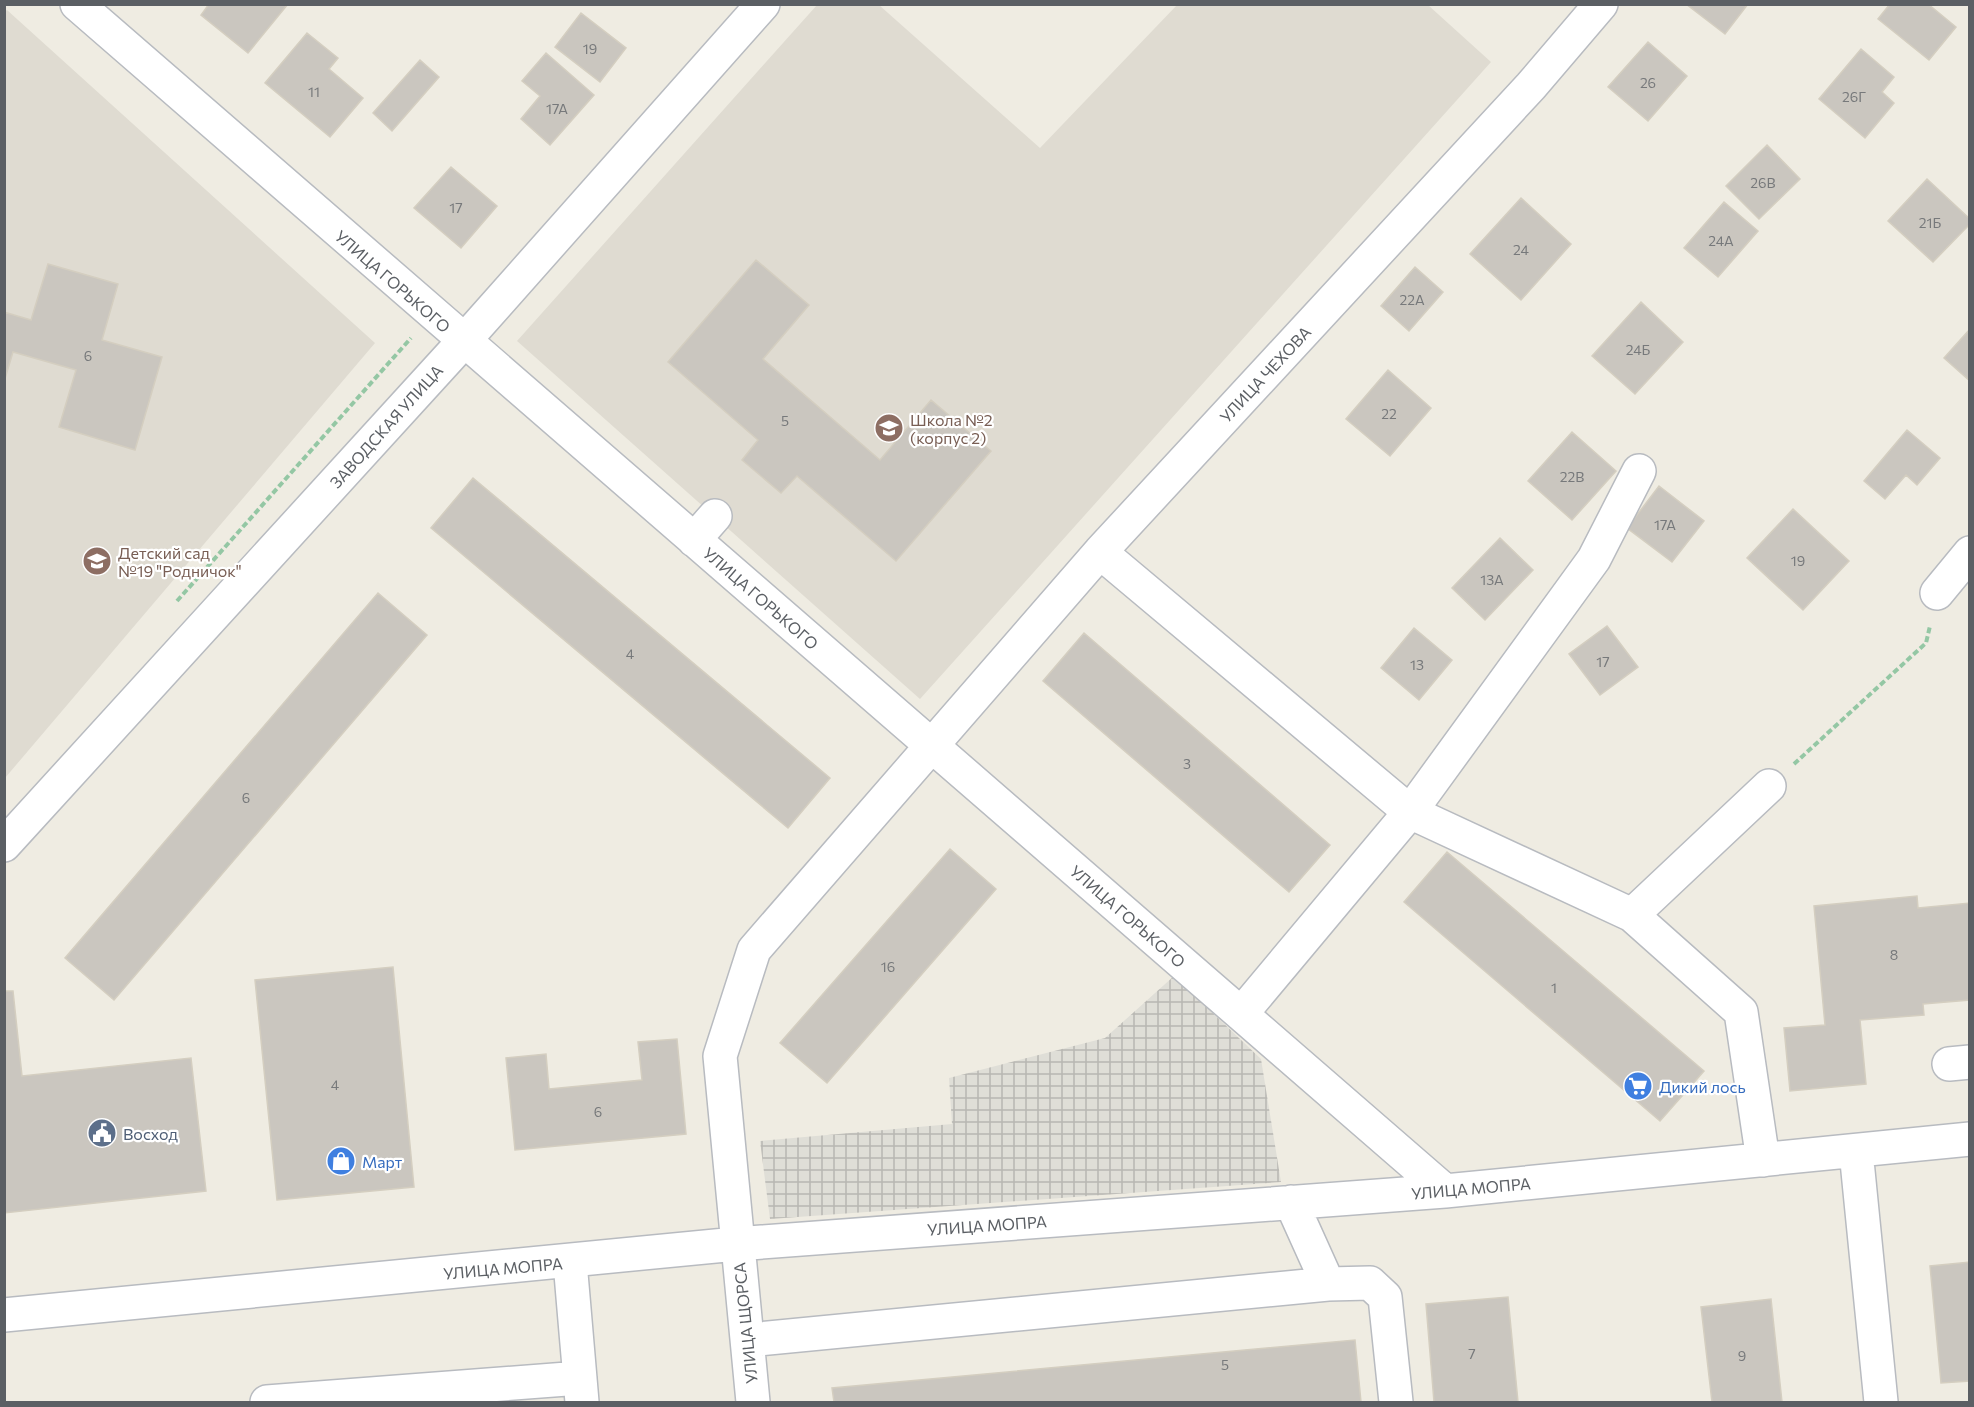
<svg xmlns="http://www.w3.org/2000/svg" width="1974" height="1407" font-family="Commissioner,sans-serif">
<defs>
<pattern id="industrial-grid" width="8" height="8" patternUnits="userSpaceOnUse" patternTransform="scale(1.5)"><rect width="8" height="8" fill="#dfded7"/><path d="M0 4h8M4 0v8" fill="none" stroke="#b8b7b2"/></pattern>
</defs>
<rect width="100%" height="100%" fill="#efece2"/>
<path fill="url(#industrial-grid)" d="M1174 976 1261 1059 1281 1182 770 1219 760 1141 952 1124 949 1078 1105 1038Z"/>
<path fill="#dfdbd1" d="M817 5H879L1040 148 1177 5H1428L1491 62 920 699 517 341Z
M7 10 375 343 5 778 4 12Z"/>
<path fill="#cac6bf" stroke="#d4cec0" stroke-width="1.5" d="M209 4H288L248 53 201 15Z
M1686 4H1748L1725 34Z
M1890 4H1928L1956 27 1929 60 1878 19Z
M581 13 626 48 600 82 555 47Z
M307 33 338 58 329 69 363 98 330 137 265 83Z
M1648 42 1687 76 1648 121 1608 87Z
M1861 49 1894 77 1882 92 1894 103 1865 138 1819 99Z
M546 53 594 95 550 145 521 119 540 96 522 81Z
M420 60 439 77 392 131 373 113Z
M1767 145 1800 179 1759 219 1726 186Z
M451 167 497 206 461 248 414 208Z
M1927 179 1970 219V224L1933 262 1888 221Z
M1521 198 1571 244 1521 300 1470 254Z
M1724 202 1758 231 1718 277 1684 248Z
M756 260 809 305 763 359 880 460 931 400 991 451 896 561 797 476 781 493 742 460 758 440 668 362Z
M48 264 118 284 102 340 162 357 135 450 59 427 76 370 13 352 4 382V312L31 320Z
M1415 267 1443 292 1409 331 1381 306Z
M1641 302 1683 342 1635 394 1592 356Z
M1970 329V381L1944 358Z
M1388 370 1431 408 1390 456 1346 419Z
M1907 430 1940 458 1917 485 1906 475 1885 499 1864 481Z
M1572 432 1616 471 1572 520 1528 481Z
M473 478 830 778 788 828 431 528Z
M1659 486 1704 521 1672 562 1627 528Z
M1793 509 1849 561 1803 610 1747 558Z
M1500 538 1533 570 1485 620 1452 588Z
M378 593 427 635 114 1000 65 958Z
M1607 626 1638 667 1600 695 1569 654Z
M1414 628 1452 660 1419 700 1381 668Z
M1084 633 1330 845 1289 892 1043 681Z
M950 849 996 889 827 1083 780 1043Z
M1447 852 1704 1071 1660 1121 1404 902Z
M1917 896 1918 908 1970 903V1000L1923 1004 1924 1015 1860 1020 1866 1084 1790 1091 1784 1028 1825 1025 1814 906Z
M393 967 414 1187 277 1200 255 980Z
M4 991H13L22 1076 191 1058 206 1191 4 1213Z
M677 1039 686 1134 515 1150 506 1058 546 1054 549 1089 642 1080 638 1042Z
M1970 1262V1381L1941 1383 1930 1266Z
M1508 1297 1518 1402H1434L1426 1304Z
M1771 1299 1782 1402H1712L1701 1307Z
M1355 1340 1361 1402H834L832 1388Z"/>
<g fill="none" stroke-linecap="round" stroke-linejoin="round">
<g stroke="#b8bbc0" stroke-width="36">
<path id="minor" d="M77 4 1445 1191
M694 540 715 516
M1100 552 1410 812 1632 915 1741 1012 1763 1160
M1937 593 1970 553
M4 845 463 342 763 4
M1632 915 1769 786
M1241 1014 1410 812 1594 559 1639 471
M1949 1064 1970 1062
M1856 1151 1881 1402
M1291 1202 1328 1284
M570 1262 582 1402
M4 1315 736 1244 1445 1191 1970 1139
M748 1340 1328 1284 1370 1283 1385 1297 1396 1402
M267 1402 580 1378
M753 1402 720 1056 754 950 1100 552 1531 86 1601 4"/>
</g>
<path stroke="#94c7a4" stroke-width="4" stroke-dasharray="6 3" stroke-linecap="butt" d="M177 601 411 338
M1794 764 1926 643 1930 626"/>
<use href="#minor" stroke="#fff" stroke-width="33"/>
</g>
<defs>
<g id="school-disc" transform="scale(1.5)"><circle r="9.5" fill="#8d6e63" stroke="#fff"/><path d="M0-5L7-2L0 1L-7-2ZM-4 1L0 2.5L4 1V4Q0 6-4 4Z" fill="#fff"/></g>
<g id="supermarket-disc" transform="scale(1.5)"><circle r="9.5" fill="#3f7fe0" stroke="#fff"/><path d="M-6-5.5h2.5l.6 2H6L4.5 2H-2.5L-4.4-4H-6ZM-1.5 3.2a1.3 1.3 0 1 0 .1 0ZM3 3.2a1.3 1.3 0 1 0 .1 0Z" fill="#fff"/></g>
<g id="civic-disc" transform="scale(1.5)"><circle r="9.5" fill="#5c6f8a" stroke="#fff"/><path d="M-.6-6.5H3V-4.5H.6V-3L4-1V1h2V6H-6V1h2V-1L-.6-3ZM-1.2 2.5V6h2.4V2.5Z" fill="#fff"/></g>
<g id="shop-disc" transform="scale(1.5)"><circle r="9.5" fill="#3f7fe0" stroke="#fff"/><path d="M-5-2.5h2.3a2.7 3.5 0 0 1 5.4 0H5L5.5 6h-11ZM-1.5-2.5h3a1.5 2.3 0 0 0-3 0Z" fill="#fff"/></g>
</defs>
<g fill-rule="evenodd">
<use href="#school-disc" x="889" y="428"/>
<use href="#school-disc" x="97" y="561"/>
<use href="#supermarket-disc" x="1638" y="1086"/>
<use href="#civic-disc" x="102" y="1133"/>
<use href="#shop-disc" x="341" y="1161"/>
</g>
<g text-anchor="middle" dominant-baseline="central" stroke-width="4.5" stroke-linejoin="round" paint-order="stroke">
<g font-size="14" fill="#77797b">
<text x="590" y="48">19</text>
<text x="1648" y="82">26</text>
<text x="314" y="91">11</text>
<text x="1854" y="96">26Г</text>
<text x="557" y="108">17А</text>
<text x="1763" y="182">26В</text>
<text x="456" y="207">17</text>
<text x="1930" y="222">21Б</text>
<text x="1721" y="240">24А</text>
<text x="1521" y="249">24</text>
<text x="1412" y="299">22А</text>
<text x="1638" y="349">24Б</text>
<text x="88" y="355">6</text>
<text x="1389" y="413">22</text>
<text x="785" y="420">5</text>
<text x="1572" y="476">22В</text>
<text x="1665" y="524">17А</text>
<text x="1798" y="560">19</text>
<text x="1492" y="579">13А</text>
<text x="630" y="653">4</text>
<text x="1603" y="661">17</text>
<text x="1417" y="664">13</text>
<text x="1187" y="763">3</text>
<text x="246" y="797">6</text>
<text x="1894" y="954">8</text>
<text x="888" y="966">16</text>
<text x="1554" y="987">1</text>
<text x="335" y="1084">4</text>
<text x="598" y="1111">6</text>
<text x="1472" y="1353">7</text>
<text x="1742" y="1355">9</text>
<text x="1225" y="1364">5</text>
</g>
<g font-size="16" fill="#5b5f64" stroke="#fff">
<text transform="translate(393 281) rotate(41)">УЛИЦА ГОРЬКОГО</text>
<text transform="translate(1265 374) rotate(-47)">УЛИЦА ЧЕХОВА</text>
<text transform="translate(386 426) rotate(-48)">ЗАВОДСКАЯ УЛИЦА</text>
<text transform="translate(761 598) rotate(41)">УЛИЦА ГОРЬКОГО</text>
<text transform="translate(1128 916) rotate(41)">УЛИЦА ГОРЬКОГО</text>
<text transform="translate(1471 1188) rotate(-5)">УЛИЦА МОПРА</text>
<text transform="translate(987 1225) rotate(-4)">УЛИЦА МОПРА</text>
<text transform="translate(503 1268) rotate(-5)">УЛИЦА МОПРА</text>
<text transform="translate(745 1323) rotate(-96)">УЛИЦА ЩОРСА</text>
</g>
<g font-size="16" fill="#785e54" stroke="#fff" text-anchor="start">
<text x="910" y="419">Школа №2<tspan x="910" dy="18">(корпус 2)</tspan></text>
<text x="118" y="552">Детский сад<tspan x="118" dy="18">№19 "Родничок"</tspan></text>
</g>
<g font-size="16" fill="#366cbe" stroke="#fff" text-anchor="start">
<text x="1659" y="1086">Дикий лось</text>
<text x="362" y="1161">Март</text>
</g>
<g font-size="16" fill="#4e5e75" stroke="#fff" text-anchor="start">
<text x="123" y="1133">Восход</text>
</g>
</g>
<rect width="1974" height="1407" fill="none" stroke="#5b5f64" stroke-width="12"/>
</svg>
